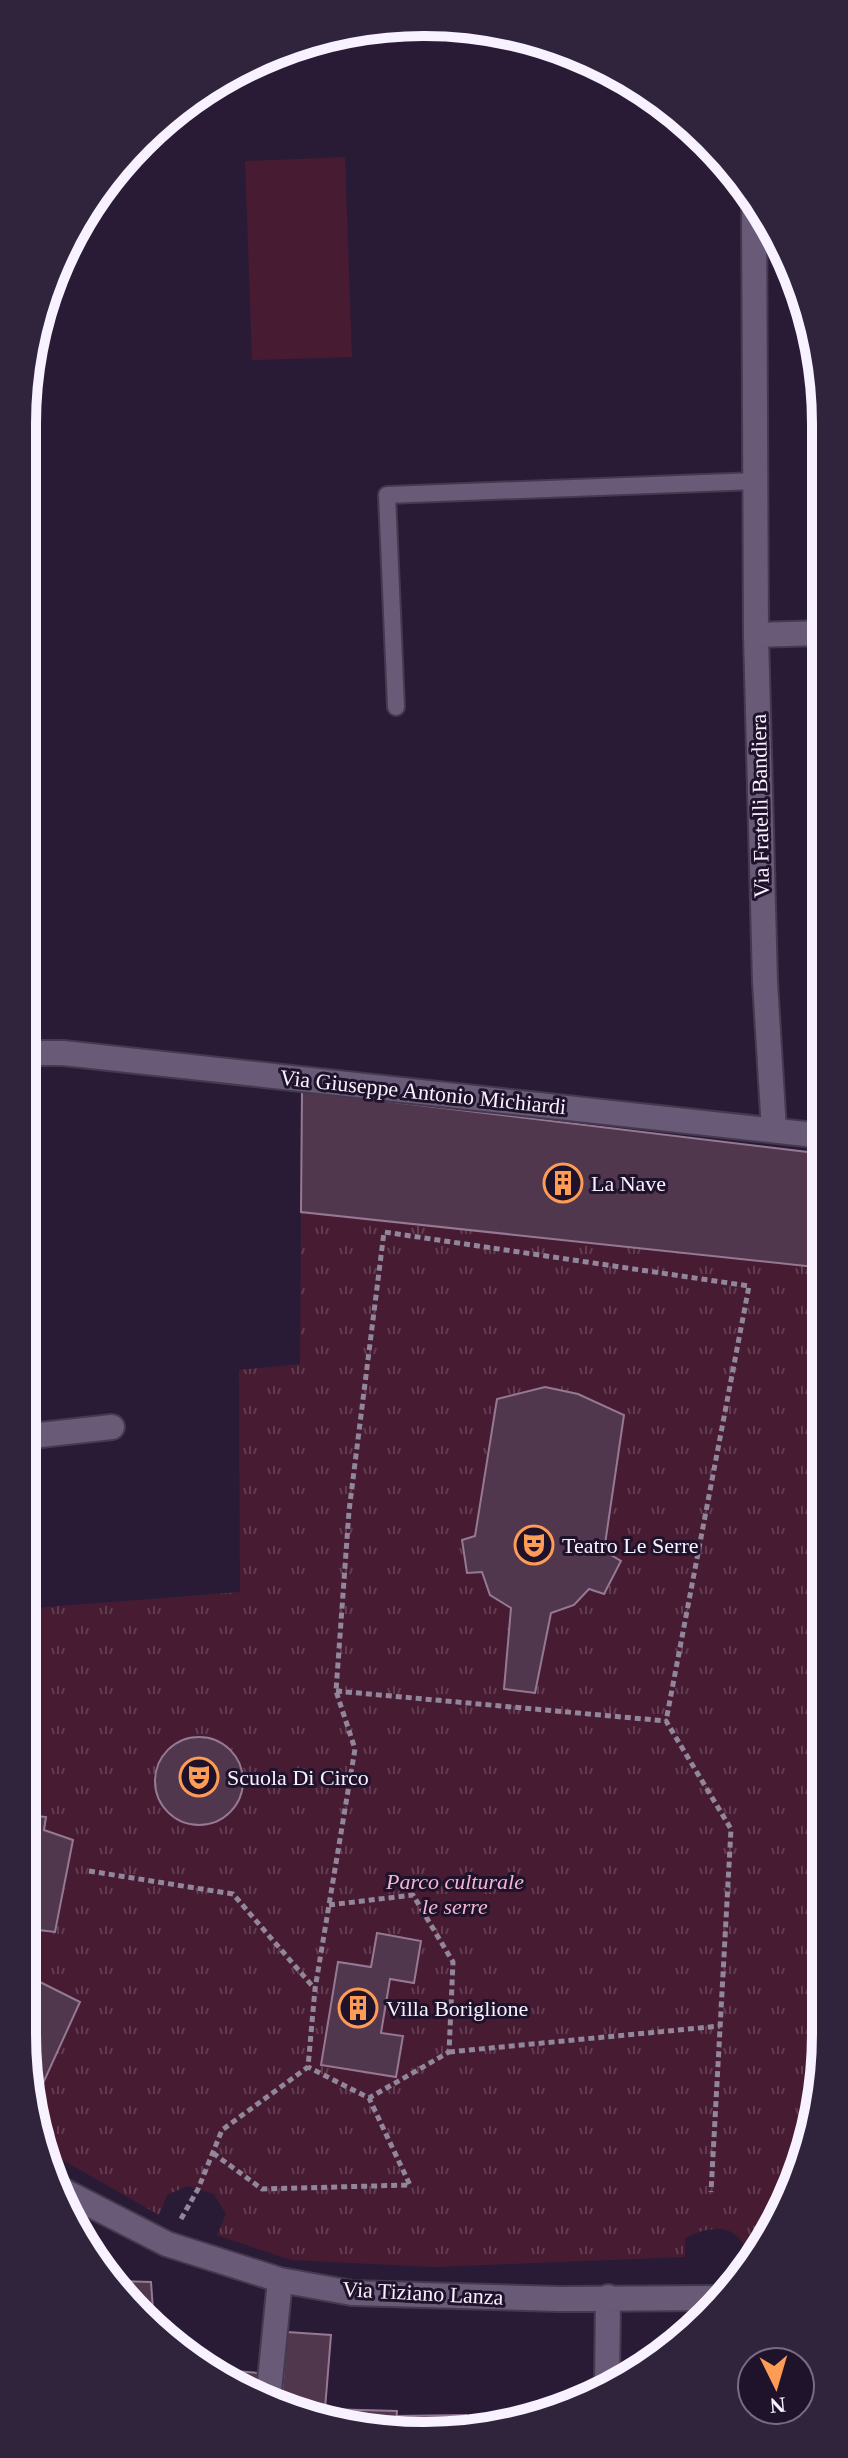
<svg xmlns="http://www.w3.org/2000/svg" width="848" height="2458" font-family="Georgia,serif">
<defs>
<pattern id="park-tufts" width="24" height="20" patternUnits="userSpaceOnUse" patternTransform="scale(2)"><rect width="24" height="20" fill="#471c32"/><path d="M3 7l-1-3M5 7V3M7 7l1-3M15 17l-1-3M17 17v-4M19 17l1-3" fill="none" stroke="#623d51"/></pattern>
</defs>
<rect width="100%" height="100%" fill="#291b35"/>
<path fill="#471c32" d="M345 157 352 357 252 360 245 161Z"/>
<path fill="url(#park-tufts)" d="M302 1091 824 1154 826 2034 812 2138 760 2253 747 2254C738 2222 711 2225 685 2238V2257L435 2267 291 2260 217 2235 226 2214 214 2194 187 2186 167 2195 159 2215 45 2150 22 2034V1609L240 1592 239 1370 300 1364Z"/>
<path fill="#50374e" stroke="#957993" stroke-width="2" d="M302 1091 824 1154V1268L301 1212Z
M545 1387 578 1394 624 1415 604 1551 621 1561 604 1594 589 1589 574 1605 551 1613 535 1693 504 1689 511 1608 490 1595 482 1572 467 1573 462 1540 475 1536 497 1399Z
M155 1781a44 44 0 1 1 88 0a44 44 0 1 1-88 0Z
M22 1814 46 1817 44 1830 73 1840 55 1932 22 1928Z
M377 1933 421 1941 414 1983 390 1979 381 2033 403 2036 396 2077 321 2065 338 1962 371 1967Z
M22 1973 80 2002 39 2092 43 2109 38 2116 22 2034Z
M117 2281 151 2282 154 2324 122 2299 111 2282Z
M287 2332 331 2335 325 2409 397 2411 395 2431 372 2433 281 2405Z
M236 2371 258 2373 256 2397 246 2394 223 2377 235 2378Z
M466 2415V2426L395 2431 397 2416Z
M467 2418H538L528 2422 466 2426Z"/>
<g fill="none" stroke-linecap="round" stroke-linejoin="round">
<g stroke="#44394e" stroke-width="20">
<path id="lane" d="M396 707 387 495 756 481"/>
</g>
<g stroke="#44394e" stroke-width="28">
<path id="street" d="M754 200 756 635 765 982 774 1130
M756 635 823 633
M22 1053H63L824 1136
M22 1437 112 1427
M52 2185 167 2244 280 2280 352 2293 559 2299 718 2298
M607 2386 608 2297
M268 2401 280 2280"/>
</g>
<path stroke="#91869a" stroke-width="5" stroke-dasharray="6 4" stroke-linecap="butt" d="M336 1691 666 1721 731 1829 711 2192
M89 1871 233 1894 314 1988
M329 1905 413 1895 453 1962 449 2052 369 2098
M449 2052 720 2026
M213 2153 262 2189 410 2185 369 2098 308 2067
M181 2219 198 2189 222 2130 308 2067 315 1989 355 1749 336 1691 349 1511 384 1232 749 1286 666 1721"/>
<use href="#lane" stroke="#695a78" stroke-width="16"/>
<use href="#street" stroke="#695a78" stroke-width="24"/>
</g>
<defs>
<g id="building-ring" transform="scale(2)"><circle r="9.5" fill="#1f122b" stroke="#fd9c55" stroke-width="1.5"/><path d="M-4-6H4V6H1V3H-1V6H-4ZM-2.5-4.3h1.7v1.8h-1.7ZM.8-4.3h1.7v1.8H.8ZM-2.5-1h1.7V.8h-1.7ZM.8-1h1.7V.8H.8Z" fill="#fd9c55"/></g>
<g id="theatre-ring" transform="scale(2)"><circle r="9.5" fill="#1f122b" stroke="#fd9c55" stroke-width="1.5"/><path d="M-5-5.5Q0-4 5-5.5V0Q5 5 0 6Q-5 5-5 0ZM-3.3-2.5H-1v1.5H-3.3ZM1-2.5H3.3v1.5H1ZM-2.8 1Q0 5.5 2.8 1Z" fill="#fd9c55"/></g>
</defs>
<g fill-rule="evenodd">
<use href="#building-ring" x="563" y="1183"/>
<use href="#theatre-ring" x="534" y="1545"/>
<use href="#theatre-ring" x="199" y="1777"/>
<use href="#building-ring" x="358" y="2008"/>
</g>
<g text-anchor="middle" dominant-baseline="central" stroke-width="6" stroke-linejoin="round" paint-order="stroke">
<g font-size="22" fill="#f8f1ff" stroke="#1f122b">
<text transform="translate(760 806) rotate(-91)">Via Fratelli Bandiera</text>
<text transform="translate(423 1092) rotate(6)">Via Giuseppe Antonio Michiardi</text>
<text transform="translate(423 2293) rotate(3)">Via Tiziano Lanza</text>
</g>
<g font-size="22" fill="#f8f1ff" stroke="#1f122b" text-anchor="start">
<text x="591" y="1183">La Nave</text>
<text x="562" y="1545">Teatro Le Serre</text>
<text x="227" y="1777">Scuola Di Circo</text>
<text x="386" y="2008">Villa Boriglione</text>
</g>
<g font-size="22" font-style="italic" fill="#f4b6d2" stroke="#1f122b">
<text x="455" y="1881">Parco culturale<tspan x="455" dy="25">le serre</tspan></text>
</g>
</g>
<path d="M0 0H848V2458H0ZM424 36H424A388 388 0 0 1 812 424V2034A388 388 0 0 1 424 2422H424A388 388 0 0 1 36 2034V424A388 388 0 0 1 424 36Z" fill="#30243c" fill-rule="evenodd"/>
<path fill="none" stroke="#f8f1ff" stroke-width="10" d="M424 36H424A388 388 0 0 1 812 424V2034A388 388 0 0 1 424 2422H424A388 388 0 0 1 36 2034V424A388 388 0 0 1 424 36Z"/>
<g transform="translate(776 2386) rotate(175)"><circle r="38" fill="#1f122b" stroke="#766b80" stroke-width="2"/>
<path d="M0-6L14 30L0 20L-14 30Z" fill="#fd9c55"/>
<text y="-12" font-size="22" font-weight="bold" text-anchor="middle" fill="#f8f1ff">N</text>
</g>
</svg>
